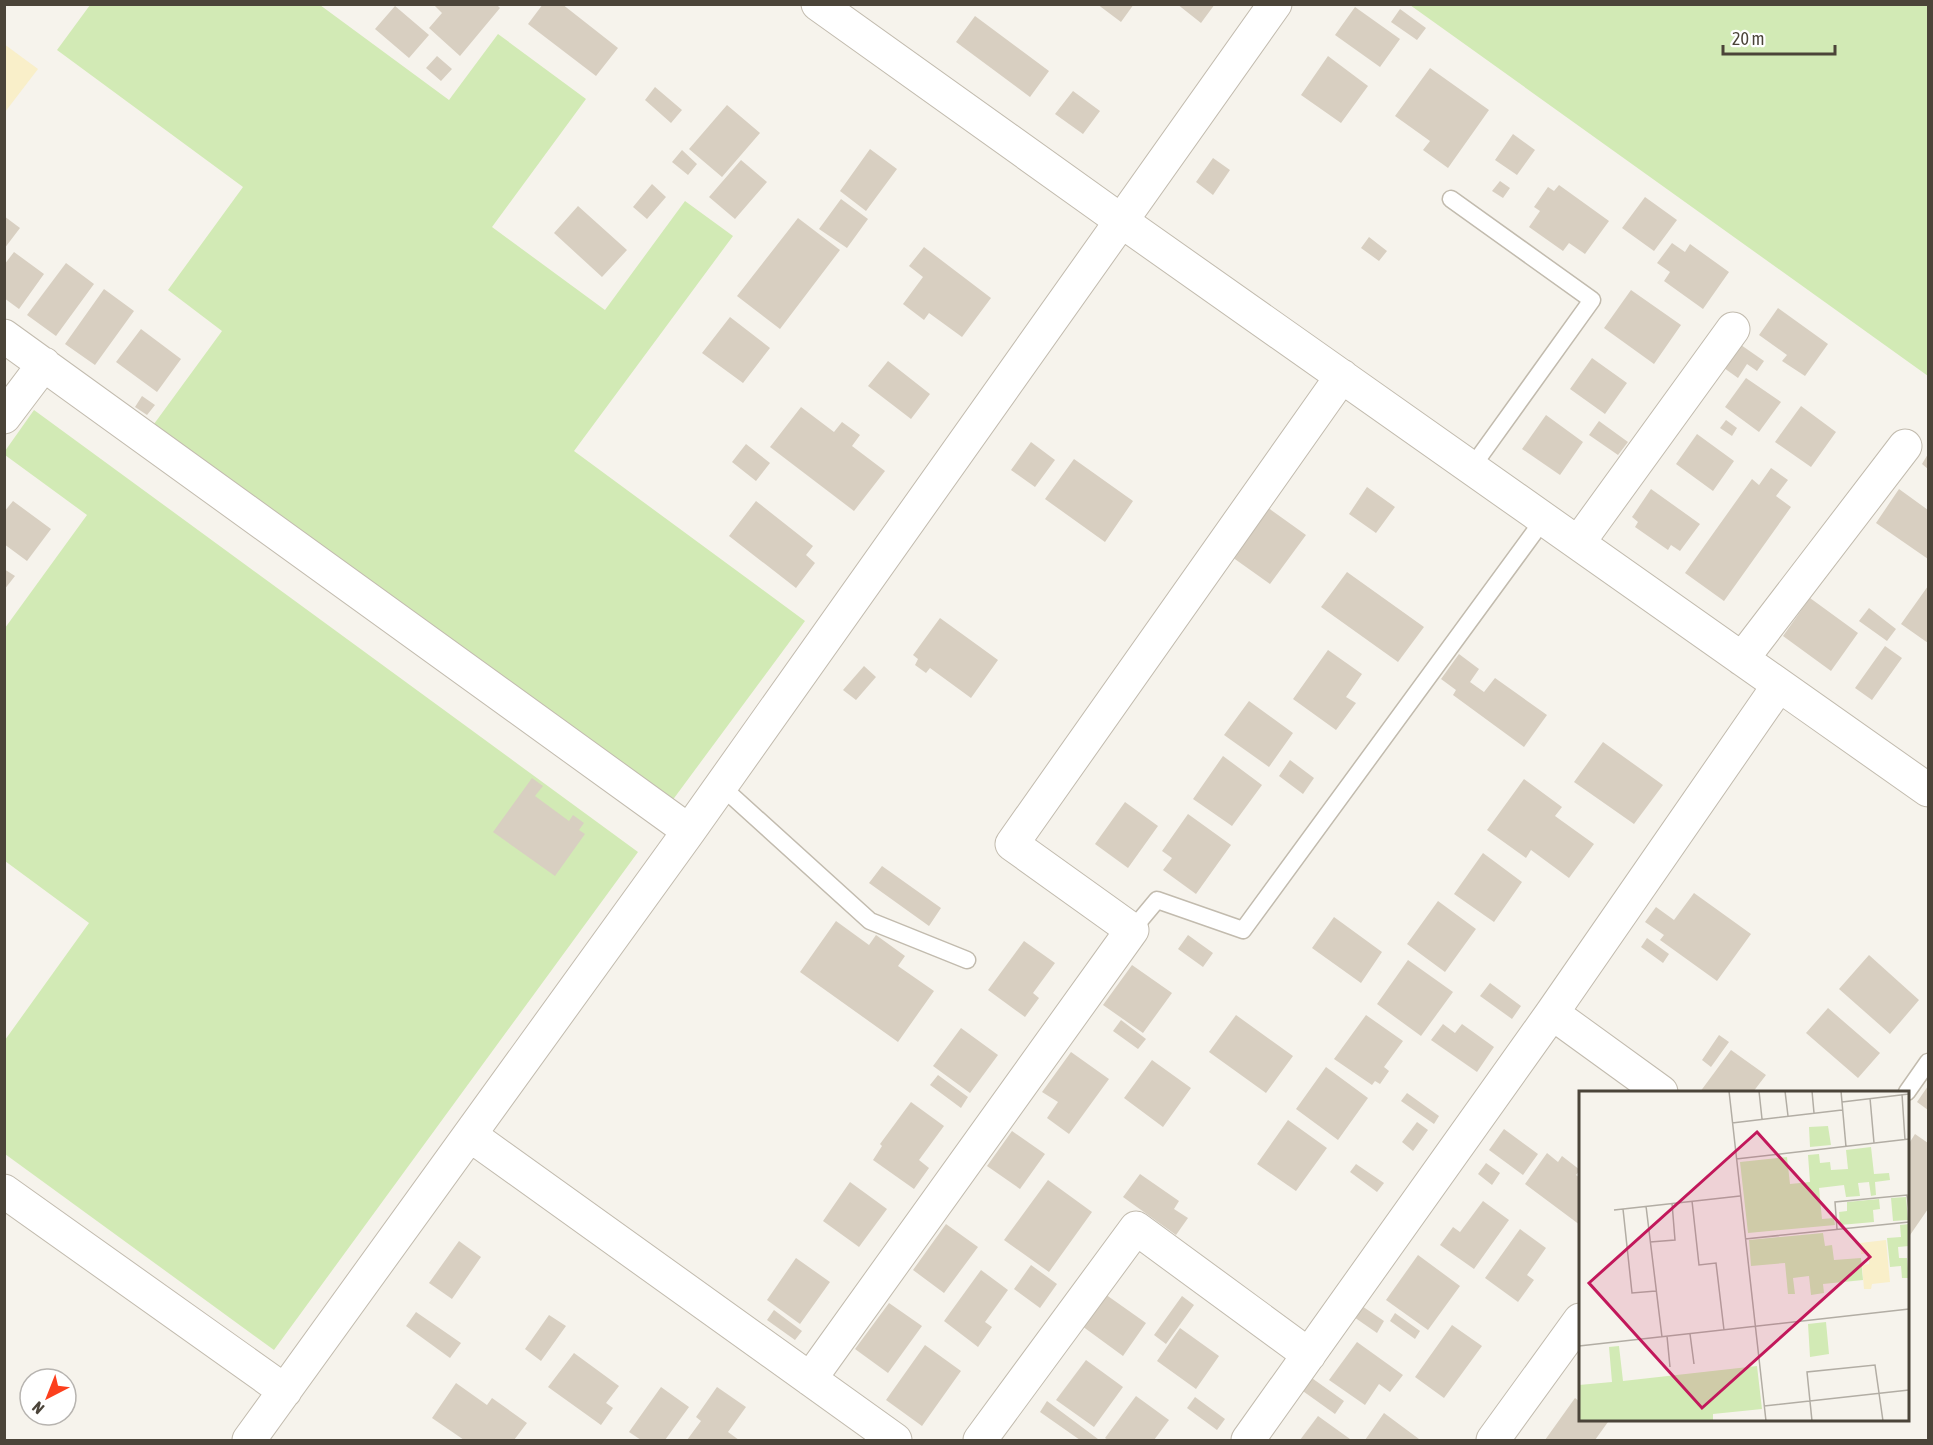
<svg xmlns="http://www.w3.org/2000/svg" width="1933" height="1445" font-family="'Asap Condensed',sans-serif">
<rect width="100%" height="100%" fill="#f6f3ec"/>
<path fill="#d2eab5" d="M90 5H320L449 100 498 34 586 99 492 227 605 310 685 201 733 236 574 451 805 621 669 805 154 424 222 331 168 290 243 187 57 50Z
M1410 5H1928V376Z
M34 410 638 852 274 1350 5 1154V1040L89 923 5 861V628L87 515 5 455V451Z"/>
<path fill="#f9efc9" d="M4 44 38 69 5 112H4Z"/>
<path fill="#d8cfc1" d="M433 4H496L500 8 460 56 429 28 442 13Z
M543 4H562L618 48 596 76 528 24Z
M1097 4H1134L1121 22Z
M1177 4H1215L1201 23Z
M395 6 429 35 409 58 375 29Z
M1355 7 1400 39 1380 67 1335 35Z
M1400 9 1426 28 1417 40 1391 22Z
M975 16 1049 71 1030 97 956 42Z
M437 56 452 69 441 81 426 68Z
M1328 56 1368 86 1341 123 1301 95Z
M1430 68 1489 110 1448 168 1423 150 1430 141 1395 116Z
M655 87 682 110 671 123 645 100Z
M1073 91 1100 111 1083 134 1055 114Z
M727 105 760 133 722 177 689 149Z
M1513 134 1535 150 1517 175 1495 160Z
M870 149 897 169 866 211 840 191Z
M682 150 697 164 688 175 672 162Z
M1213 158 1230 170 1213 195 1196 182Z
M741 160 767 182 735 219 709 197Z
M1500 181 1510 188 1503 198 1492 191Z
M652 184 666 197 647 219 633 207Z
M1559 185 1609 221 1585 254 1569 243 1563 251 1529 227 1540 211 1534 207 1548 187 1554 191Z
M1645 197 1677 220 1654 251 1622 228Z
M841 199 868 219 847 248 819 229Z
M578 206 627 250 602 277 554 233Z
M4 216 20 228 4 249Z
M798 218 840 250 780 329 737 296Z
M1369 237 1387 251 1379 261 1361 248Z
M1672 243 1685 252 1690 244 1729 272 1703 309 1664 281 1670 272 1657 263Z
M924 247 991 298 962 337 929 313 924 320 903 304 923 277 909 266Z
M14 252 44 274 19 309 4 298V265Z
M66 263 94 284 56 336 27 315Z
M104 289 134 311 95 365 65 344Z
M1631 290 1681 325 1654 364 1604 328Z
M1778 308 1828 344 1805 376 1782 361 1787 355 1759 335Z
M730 317 770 348 743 383 702 353Z
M141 329 181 359 157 392 116 362Z
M1741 345 1764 361 1757 371 1747 364 1738 378 1724 368Z
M1592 358 1627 383 1605 414 1570 389Z
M888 361 930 394 911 419 868 386Z
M1746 378 1781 402 1759 432 1725 407Z
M142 396 155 405 147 415 135 407Z
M1801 406 1836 432 1811 467 1775 442Z
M801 407 834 432 842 422 860 435 852 446 885 471 854 511 770 447Z
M1546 415 1583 442 1560 475 1522 449Z
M1726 420 1737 428 1732 436 1720 428Z
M1599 421 1628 442 1618 455 1589 435Z
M1697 434 1734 461 1713 491 1676 464Z
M1031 442 1055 460 1035 487 1011 470Z
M746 444 770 463 756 481 732 462Z
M1928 454V469L1922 464Z
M1074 459 1133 501 1105 542 1045 499Z
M1771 468 1788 480 1776 496 1791 507 1724 601 1685 573 1752 479 1759 485Z
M1367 487 1395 507 1376 533 1349 514Z
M1651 489 1700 524 1680 551 1671 545 1668 550 1635 527 1638 522 1632 517Z
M1899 489 1928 510V559L1876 523Z
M13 501 51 529 27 561 4 544V512Z
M756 501 813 546 806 555 815 563 796 588 729 536Z
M1267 507 1306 535 1270 584 1232 557Z
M4 569 15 576 4 590Z
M1347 572 1424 627 1398 662 1321 607Z
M1928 586V643L1901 624Z
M1810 598 1858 633 1831 671 1783 636Z
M1869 608 1896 629 1887 641 1859 621Z
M940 618 998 660 971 698 930 668 926 673 915 665 918 659 913 655Z
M1885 646 1902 658 1872 700 1855 688Z
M1328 650 1362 674 1346 697 1356 703 1336 730 1293 699Z
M1459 654 1479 669 1470 682 1484 692 1495 678 1547 715 1524 747 1453 695 1456 690 1441 679Z
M864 666 876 677 856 700 843 690Z
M1249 701 1293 733 1269 767 1224 735Z
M1603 742 1663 785 1634 824 1574 782Z
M1223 756 1262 785 1232 826 1193 799Z
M1290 760 1314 778 1303 794 1279 776Z
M532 778 543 786 535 796 569 821 573 815 584 823 579 830 585 834 555 876 493 832Z
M1524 779 1562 807 1555 816 1594 844 1569 878 1531 850 1526 858 1487 830Z
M1125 802 1158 826 1128 868 1095 844Z
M1188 814 1231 845 1196 894 1163 870 1172 858 1162 851Z
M1483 853 1522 882 1494 922 1454 894Z
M882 866 941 908 929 926 869 883Z
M1694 893 1751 934 1717 981 1660 940 1664 935 1645 922 1656 907 1674 920Z
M1438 901 1476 929 1445 972 1407 944Z
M1334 917 1382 952 1361 983 1312 948Z
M836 921 869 945 876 935 905 956 898 966 934 991 898 1042 800 972Z
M1188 935 1213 953 1203 967 1178 949Z
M1647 938 1669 954 1663 963 1641 947Z
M1024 941 1055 963 1033 993 1039 998 1025 1017 988 990Z
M1869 955 1919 1000 1890 1034 1839 989Z
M1408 960 1453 992 1421 1036 1377 1004Z
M1132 965 1172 993 1143 1033 1103 1005Z
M1490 983 1521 1006 1512 1019 1480 996Z
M1828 1008 1880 1053 1858 1078 1806 1033Z
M1236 1015 1293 1056 1266 1093 1209 1052Z
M1366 1015 1403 1041 1384 1067 1389 1071 1380 1084 1375 1081 1372 1085 1334 1059Z
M1121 1020 1146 1039 1138 1049 1113 1031Z
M1443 1024 1455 1033 1462 1024 1494 1047 1477 1072 1431 1040Z
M961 1028 998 1055 970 1093 933 1066Z
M1719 1035 1729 1042 1711 1067 1702 1060Z
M1731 1050 1766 1075 1753 1092H1700Z
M1071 1052 1109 1079 1069 1134 1047 1118 1058 1102 1042 1092Z
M1152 1060 1191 1088 1163 1127 1124 1098Z
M1326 1067 1368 1098 1338 1140 1296 1109Z
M938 1075 968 1097 961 1108 930 1085Z
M1928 1086V1110L1917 1102Z
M1407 1093 1439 1116 1434 1124 1401 1101Z
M911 1102 944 1126 919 1160 929 1168 914 1189 873 1160 882 1146 880 1144Z
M1288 1120 1327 1148 1296 1191 1257 1164Z
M1417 1122 1428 1130 1413 1151 1402 1142Z
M1504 1129 1538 1154 1523 1175 1489 1150Z
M1012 1131 1045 1154 1020 1189 987 1166Z
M1915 1134 1928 1143V1209L1908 1238V1145Z
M1547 1153 1558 1162 1562 1156 1580 1170 1576 1175 1580 1178V1225L1525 1184Z
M1486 1163 1500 1173 1492 1185 1478 1174Z
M1356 1164 1384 1183 1377 1192 1350 1172Z
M1140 1174 1179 1201 1174 1209 1188 1218 1176 1235 1123 1197Z
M1048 1180 1092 1212 1049 1272 1004 1240Z
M850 1182 887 1209 859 1247 823 1221Z
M1483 1201 1509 1220 1474 1269 1440 1245 1453 1227 1460 1232Z
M946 1224 978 1247 944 1293 913 1270Z
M1520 1229 1546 1248 1527 1275 1534 1280 1518 1302 1485 1278Z
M459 1241 481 1257 452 1299 429 1283Z
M1418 1255 1460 1286 1428 1330 1386 1300Z
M796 1258 830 1282 800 1324 767 1300Z
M1031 1265 1057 1284 1040 1308 1014 1289Z
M981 1270 1008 1290 985 1322 992 1327 978 1347 944 1321Z
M1105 1294 1146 1323 1123 1356 1082 1326Z
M1182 1296 1194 1305 1166 1344 1154 1335Z
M889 1303 922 1326 888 1373 855 1349Z
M1359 1304 1384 1321 1377 1333 1351 1315Z
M774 1310 802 1331 795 1340 767 1320Z
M416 1312 461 1343 450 1358 406 1326Z
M1395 1313 1420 1331 1415 1339 1390 1321Z
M549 1315 566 1326 541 1361 525 1349Z
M1452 1325 1482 1346 1444 1398 1415 1377Z
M1180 1328 1219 1356 1196 1389 1157 1361Z
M1357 1342 1403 1375 1390 1392 1379 1384 1365 1405 1329 1380Z
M925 1345 961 1371 922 1426 886 1400Z
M574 1353 619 1386 606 1403 613 1408 601 1425 548 1387Z
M1086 1360 1123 1387 1094 1427 1056 1400Z
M1309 1376 1344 1401 1335 1414 1300 1389Z
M456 1383 487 1405 492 1398 527 1423 514 1440H464L432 1418Z
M661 1387 689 1407 665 1440H641L629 1432Z
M717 1387 746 1407 728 1432 739 1440H687L701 1421 696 1417Z
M1136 1396 1169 1420 1154 1440H1108L1105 1438Z
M1195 1397 1225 1419 1217 1430 1187 1408Z
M1575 1398 1580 1402V1420H1605L1608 1422 1595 1440H1545Z
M1047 1401 1098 1439 1097 1440H1080L1040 1412Z
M1384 1413 1419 1439 1418 1440H1365Z
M1318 1416 1350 1439 1348 1440H1300Z"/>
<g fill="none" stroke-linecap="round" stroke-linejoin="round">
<g stroke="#c2bbae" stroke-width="19">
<path id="service" d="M1451 199 1592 300 1472 467
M721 786 870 921 967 960
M1132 930 1157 900 1243 930 1544 519
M1907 1092 1928 1062"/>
</g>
<g stroke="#c2bbae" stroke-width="35">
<path id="minor" d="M1120 220 1928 790
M4 336 689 831
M4 417 44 364
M1578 543 1733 329
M1742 659 1905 446
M1552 1013 1661 1092
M470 1135 895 1440
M4 1191 285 1391
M810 1379 1132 930 1012 844 1342 376
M249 1440 689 831 1275 4
M980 1440 1136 1228 1309 1355
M1248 1440 1552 1013 1779 685
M1493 1440 1580 1320"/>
</g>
<g stroke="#c2bbae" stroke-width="35">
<path id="tertiary" d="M818 4 1120 220"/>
</g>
<use href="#service" stroke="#fff" stroke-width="16"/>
<use href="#minor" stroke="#fff" stroke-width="33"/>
<use href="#tertiary" stroke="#fff" stroke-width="33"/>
</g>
<g transform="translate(1579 1091)">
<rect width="330" height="330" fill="#f6f3ec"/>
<path d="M249 35 252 54 231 56 230 36ZM292 56 295 83 310 82 311 89 296 91 297 104 292 105 290 91 279 92 281 105 267 106 265 94 240 97 243 128 255 127 256 134 169 142 161 71 208 66 211 93 231 91 229 64 240 63 241 72 251 71 252 79 269 78 267 59ZM327 106 329 129 314 130 312 107ZM300 108 301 118 294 119 295 131 261 134 260 121 268 120V111ZM330 133V155L319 156 320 167H328L330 187H323L322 175 311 176 308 147 322 146 321 134ZM244 142 246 155 253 154 255 169 282 167 284 189 244 193 245 202 232 204 230 185 214 187 216 203H209L206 172 172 175 170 149ZM247 231 250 263 231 266 229 233ZM40 255 44 290 178 275 183 318 134 323V330H0V294L33 291 30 256Z" fill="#d2eab5"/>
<path d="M307 149 311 191 293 193 292 198H285L283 174 290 173V163H282L281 152Z" fill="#f9efc9"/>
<path fill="none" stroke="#b2ada4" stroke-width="1.5" d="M150 0 187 330M180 0 183 28M206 0 209 25M233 0 235 22M262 0 267 56M323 3 326 49M291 7 295 52M263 11 330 3M153 32 263 19M157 68 330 48M113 110 120 174 137 172 145 239M67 115 83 246M44 118 53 202 77 200M35 119 161 105M258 138 256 111 328 104 330 119M166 148 330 131M71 151 96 149 93 112M111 243 115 273M88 245 91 276M0 255 330 218M185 315 330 299M233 330 228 281 296 274 304 330"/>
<path fill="#c2185b" fill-opacity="0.15" stroke="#c2185b" stroke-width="3" d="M178 41 291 166 123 317 10 192Z"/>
<rect width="330" height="330" fill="none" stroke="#4b4439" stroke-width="3"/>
</g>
<rect width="1933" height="1445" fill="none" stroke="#4b4439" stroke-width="12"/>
<g transform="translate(48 1397) rotate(222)"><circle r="28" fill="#ffffff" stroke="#b7b4b0" stroke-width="1.5"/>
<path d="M0-4.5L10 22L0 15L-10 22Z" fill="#fc3f1d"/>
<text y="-9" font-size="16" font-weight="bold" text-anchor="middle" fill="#4b4439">N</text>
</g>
<path d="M1723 45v9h112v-9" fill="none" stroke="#4b4439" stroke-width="3"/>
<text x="1732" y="45" font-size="18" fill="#4b4439" stroke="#ffffff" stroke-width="4.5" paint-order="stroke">20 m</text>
</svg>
